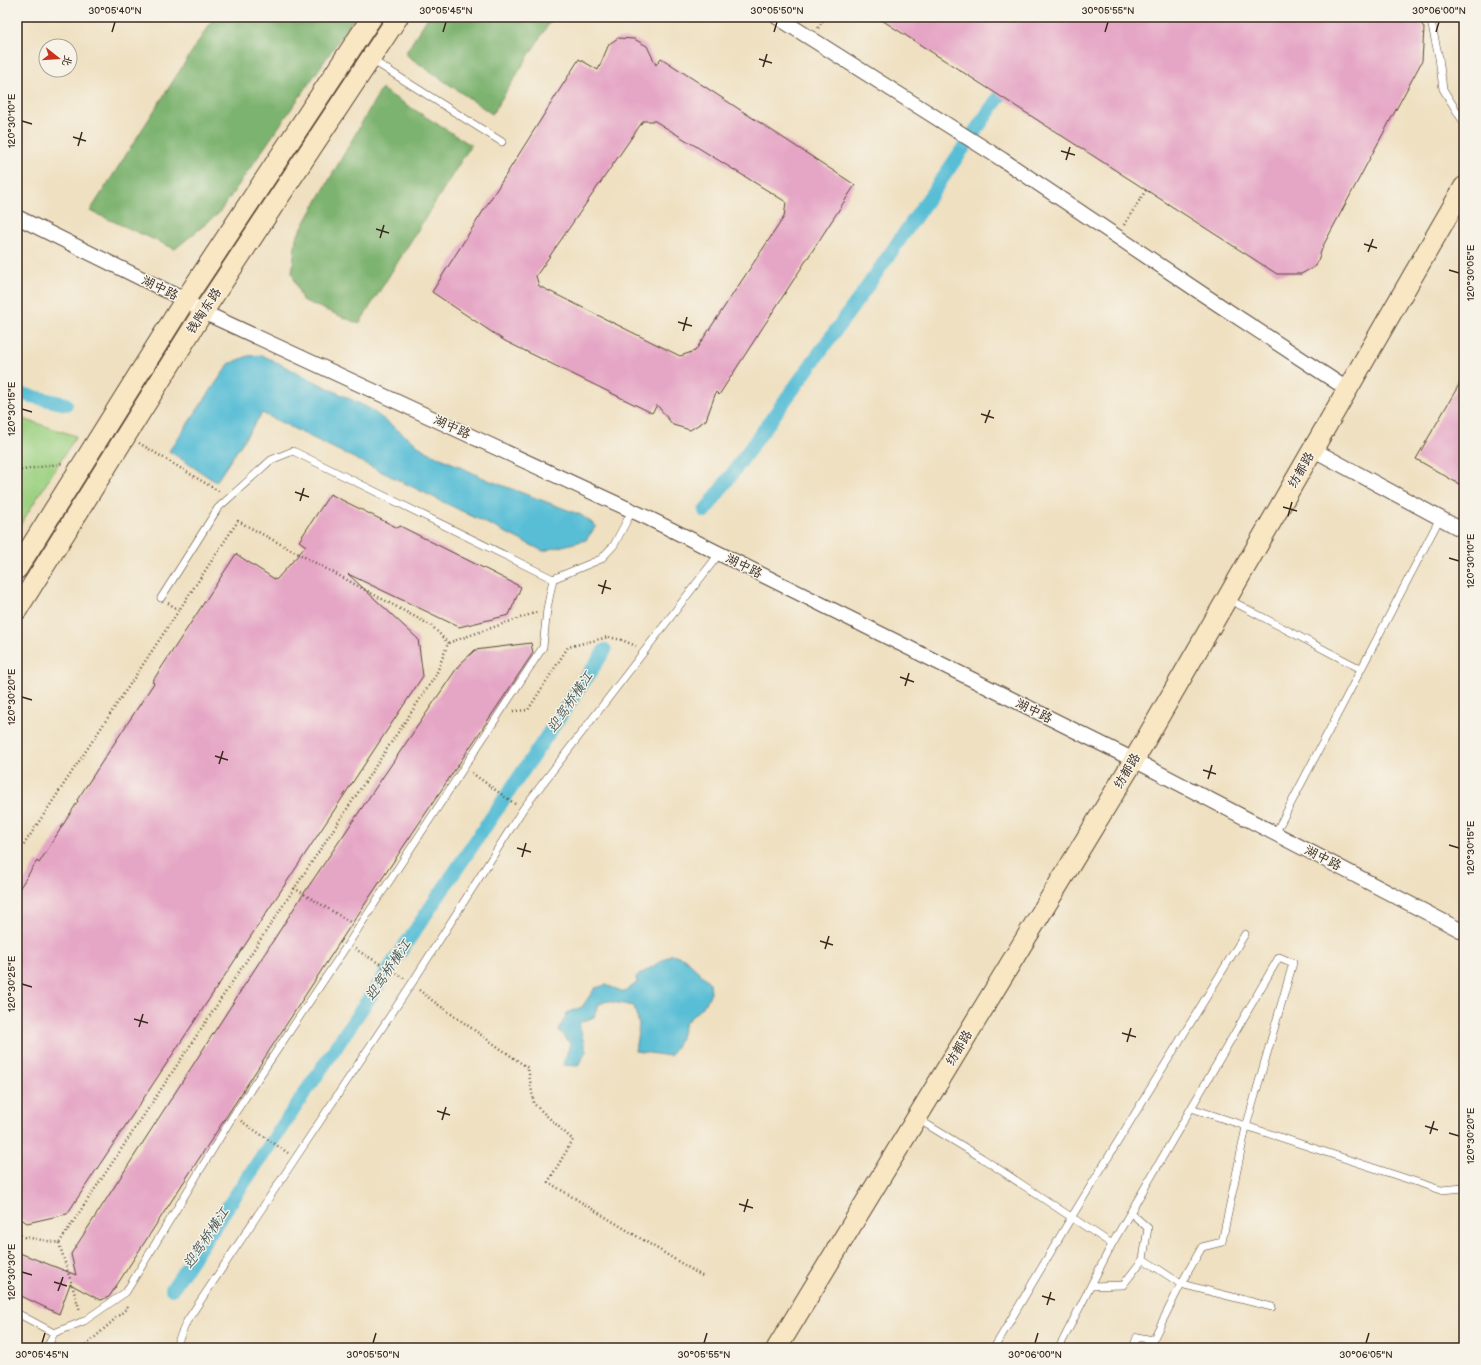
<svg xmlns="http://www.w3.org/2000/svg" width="1481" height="1365" font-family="'Balsamiq Sans','LXGW WenKai TC',sans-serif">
<rect width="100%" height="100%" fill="#f7f3e8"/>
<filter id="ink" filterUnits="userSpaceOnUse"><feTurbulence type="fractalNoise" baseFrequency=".025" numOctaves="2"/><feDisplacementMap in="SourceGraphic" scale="8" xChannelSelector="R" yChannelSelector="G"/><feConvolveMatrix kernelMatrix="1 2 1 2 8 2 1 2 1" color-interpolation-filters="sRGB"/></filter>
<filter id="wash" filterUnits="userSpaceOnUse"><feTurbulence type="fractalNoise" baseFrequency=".012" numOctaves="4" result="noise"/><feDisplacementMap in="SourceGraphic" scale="16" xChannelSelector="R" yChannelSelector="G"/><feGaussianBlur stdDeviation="0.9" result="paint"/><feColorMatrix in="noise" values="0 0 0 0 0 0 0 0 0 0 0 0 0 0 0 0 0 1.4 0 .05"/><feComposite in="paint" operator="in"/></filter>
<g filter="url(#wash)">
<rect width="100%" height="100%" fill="#efe0c1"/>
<path fill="#9cd182" stroke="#6c7e50" d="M17 417 76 436 17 530Z"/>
<path fill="#7db370" stroke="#5c6e47" d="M214 17H355L219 213 175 249 90 211Z
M428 17H553L492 114 405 54Z
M381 89 471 145 359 324 302 300 292 273 296 238Z"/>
<path fill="#58bed6" stroke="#4a747a" d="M262 355 370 409 424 450 488 480 581 515 596 526 586 540 543 551 262 413 216 482 169 451 229 364 248 356Z
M672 954 684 958 710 983 711 992 706 1003 685 1023 680 1040 670 1056 635 1051 639 1025 634 1006 607 1001 598 1005 594 1017 579 1023 586 1052 578 1066 563 1065 570 1044 559 1030 567 1013 582 1007 595 988 606 985 624 992 637 983 636 977Z"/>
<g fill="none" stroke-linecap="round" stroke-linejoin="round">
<path stroke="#58bed6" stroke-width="14" d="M17 393 66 404
M705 511 862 294 1010 81
M172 1289 605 650"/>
</g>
<g id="blocks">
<path fill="#e5a5c5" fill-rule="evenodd" d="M877 17H1418L1424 28 1422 61 1323 246 1316 266 1301 274H1277Z
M618 38 634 39 647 46 656 65 661 58 855 185 719 395 716 392 706 420 690 430 673 425 657 405 652 413 505 341 432 292 579 59 598 70 609 44ZM643 121H655L786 202 784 217 695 351 680 356 539 286 536 276Z
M1464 376V475L1459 484 1416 459Z
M330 494 398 528 400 526 521 587 509 615 459 627 348 574 418 639 423 676 67 1214 27 1223 17 1216V892L37 861 39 863 78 801 77 800 154 683 152 682 236 554 276 580 306 546 299 541Z
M531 643 533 653 349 928 109 1297 100 1300 70 1284 59 1314 17 1294V1252L76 1275 71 1254 300 899 459 665 475 650Z"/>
</g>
</g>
<g filter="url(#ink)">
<use href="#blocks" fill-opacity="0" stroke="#564536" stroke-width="1"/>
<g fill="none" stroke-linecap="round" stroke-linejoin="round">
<g stroke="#564536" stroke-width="8">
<path id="lane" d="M1430 17 1439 58 1443 89 1464 123
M372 60 502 142
M161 598 218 508 271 460 293 451 553 579
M1228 599 1361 669
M1275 834 1440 518
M1191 1108 1441 1190 1464 1188
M918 1119 982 1158 1112 1244
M1143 1259 1181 1284 1272 1307
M1091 1286 1123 1285 1143 1259 1148 1228 1131 1213
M17 1313 54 1333 84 1321 126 1292 233 1116 348 944 543 647 547 609 553 579 601 559 614 545 632 511
M47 1348 54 1333
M175 1348 187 1321 412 983 523 809 719 554
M994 1348 1071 1218 1245 934
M1059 1348 1112 1244 1279 957 1293 963 1246 1127 1222 1242 1202 1247 1181 1284 1153 1340 1137 1337 1133 1348"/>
</g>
<g stroke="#564536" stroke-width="16">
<path id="street" d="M777 17 1003 160 1210 299 1347 389
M17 217 185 300 203 312 650 519 1134 760 1464 932
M1312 449 1464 531"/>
</g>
<g stroke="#564536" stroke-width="22">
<path id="secondary" d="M17 569 185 300 372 17
M17 610 203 312 398 17
M777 1348 1134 760 1464 187"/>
</g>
<path stroke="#564536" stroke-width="2.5" stroke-dasharray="1 3" stroke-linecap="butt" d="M818 28 825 17
M1124 225 1146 190
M139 443 220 492
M17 471 63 463
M168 603 179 610
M513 711 528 710 568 647 608 637 622 640 636 646
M472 773 515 804
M17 855 238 521 432 626 448 643
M294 888 350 922
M355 949 404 978
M419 990 433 1001 528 1068 534 1104 573 1140 548 1182 702 1276
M241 1121 288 1153
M17 1233 24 1237 59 1243 436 675 448 643 537 612
M59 1243 80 1311
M83 1348 127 1308 126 1304"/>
<use href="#lane" stroke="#fff" stroke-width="7"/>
<use href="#street" stroke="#fff" stroke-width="14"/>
<use href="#secondary" stroke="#f9e7c3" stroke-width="20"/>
</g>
</g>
<path fill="none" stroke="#3b2a1e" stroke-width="1.5" d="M112 32 115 22M443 32 446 22M774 32 777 22M1105 32 1108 22M1436 32 1439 22M759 59 772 63M763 67 767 54M22 121 32 124M73 137 86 141M78 146 82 132M1061 151 1075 155M1066 160 1070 147M376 229 389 233M380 238 384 225M1364 244 1377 248M1368 252 1373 239M1449 270 1459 273M678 322 692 326M683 331 687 317M22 409 32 412M981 414 994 418M985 423 990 410M295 492 309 497M300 501 304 488M1283 507 1297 511M1288 516 1292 502M1449 558 1459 561M598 585 611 589M602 594 606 580M900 677 914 682M905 686 909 673M22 697 32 700M215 756 228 760M219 764 223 751M1203 770 1216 774M1208 779 1212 765M1449 845 1459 848M517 848 531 852M522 857 526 843M820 941 833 945M825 949 829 936M22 984 32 987M134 1019 148 1023M139 1027 143 1014M1122 1033 1136 1037M1127 1042 1131 1028M437 1111 450 1115M442 1120 446 1107M1425 1126 1438 1130M1449 1133 1459 1136M1430 1134 1434 1121M739 1204 753 1208M744 1212 748 1199M22 1272 32 1275M54 1282 67 1286M58 1291 63 1277M1042 1296 1055 1300M1047 1305 1051 1292M42 1343 45 1333M373 1343 376 1333M704 1343 707 1333M1035 1343 1038 1333M1366 1343 1369 1333"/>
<g text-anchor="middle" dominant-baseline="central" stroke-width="3" stroke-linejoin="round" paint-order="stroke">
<g font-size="13" fill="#3b2a1e" stroke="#f7f3e8">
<text transform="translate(160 288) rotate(26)">湖中路</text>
<text transform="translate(204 311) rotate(-57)">钱陶东路</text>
<text transform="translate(452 427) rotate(25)">湖中路</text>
<text transform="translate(1301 470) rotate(-60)">纺都路</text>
<text transform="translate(744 566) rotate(26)">湖中路</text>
<text transform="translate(1034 711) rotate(26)">湖中路</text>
<text transform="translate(1127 771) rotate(-59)">纺都路</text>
<text transform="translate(1323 858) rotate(27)">湖中路</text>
<text transform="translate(959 1048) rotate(-59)">纺都路</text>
</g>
<g font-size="14" font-style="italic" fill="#445655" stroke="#f7f3e8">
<text transform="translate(570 702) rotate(-56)">迎驾桥横江</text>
<text transform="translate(388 970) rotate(-56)">迎驾桥横江</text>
<text transform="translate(206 1238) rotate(-56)">迎驾桥横江</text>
</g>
</g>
<rect width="1481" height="1365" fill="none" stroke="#f7f3e8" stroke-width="44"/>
<g transform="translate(58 58) rotate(107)"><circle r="19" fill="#f7f3e8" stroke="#aca397"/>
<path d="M0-3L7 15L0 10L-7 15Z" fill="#c8321e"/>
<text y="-6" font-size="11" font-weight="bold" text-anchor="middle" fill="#3b2a1e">北</text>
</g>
<rect x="22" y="22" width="1437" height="1321" fill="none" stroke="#3b2a1e" stroke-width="1.5"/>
<g font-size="10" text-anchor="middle" fill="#3b2a1e">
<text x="115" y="14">30°05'40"N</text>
<text x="446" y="14">30°05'45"N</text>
<text x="777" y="14">30°05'50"N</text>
<text x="1108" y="14">30°05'55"N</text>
<text x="1439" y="14">30°06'00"N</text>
<text transform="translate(11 121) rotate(-90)" y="4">120°30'10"E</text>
<text transform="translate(1470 273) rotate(-90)" y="4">120°30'05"E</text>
<text transform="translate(11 409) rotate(-90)" y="4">120°30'15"E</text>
<text transform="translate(1470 561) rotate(-90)" y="4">120°30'10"E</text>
<text transform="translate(11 697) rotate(-90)" y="4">120°30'20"E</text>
<text transform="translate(1470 848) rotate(-90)" y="4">120°30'15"E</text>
<text transform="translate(11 984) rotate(-90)" y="4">120°30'25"E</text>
<text transform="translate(1470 1136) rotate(-90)" y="4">120°30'20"E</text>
<text transform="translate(11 1272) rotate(-90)" y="4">120°30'30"E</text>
<text x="42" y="1358">30°05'45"N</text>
<text x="373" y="1358">30°05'50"N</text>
<text x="704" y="1358">30°05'55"N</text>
<text x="1035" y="1358">30°06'00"N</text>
<text x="1366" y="1358">30°06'05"N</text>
</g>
</svg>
